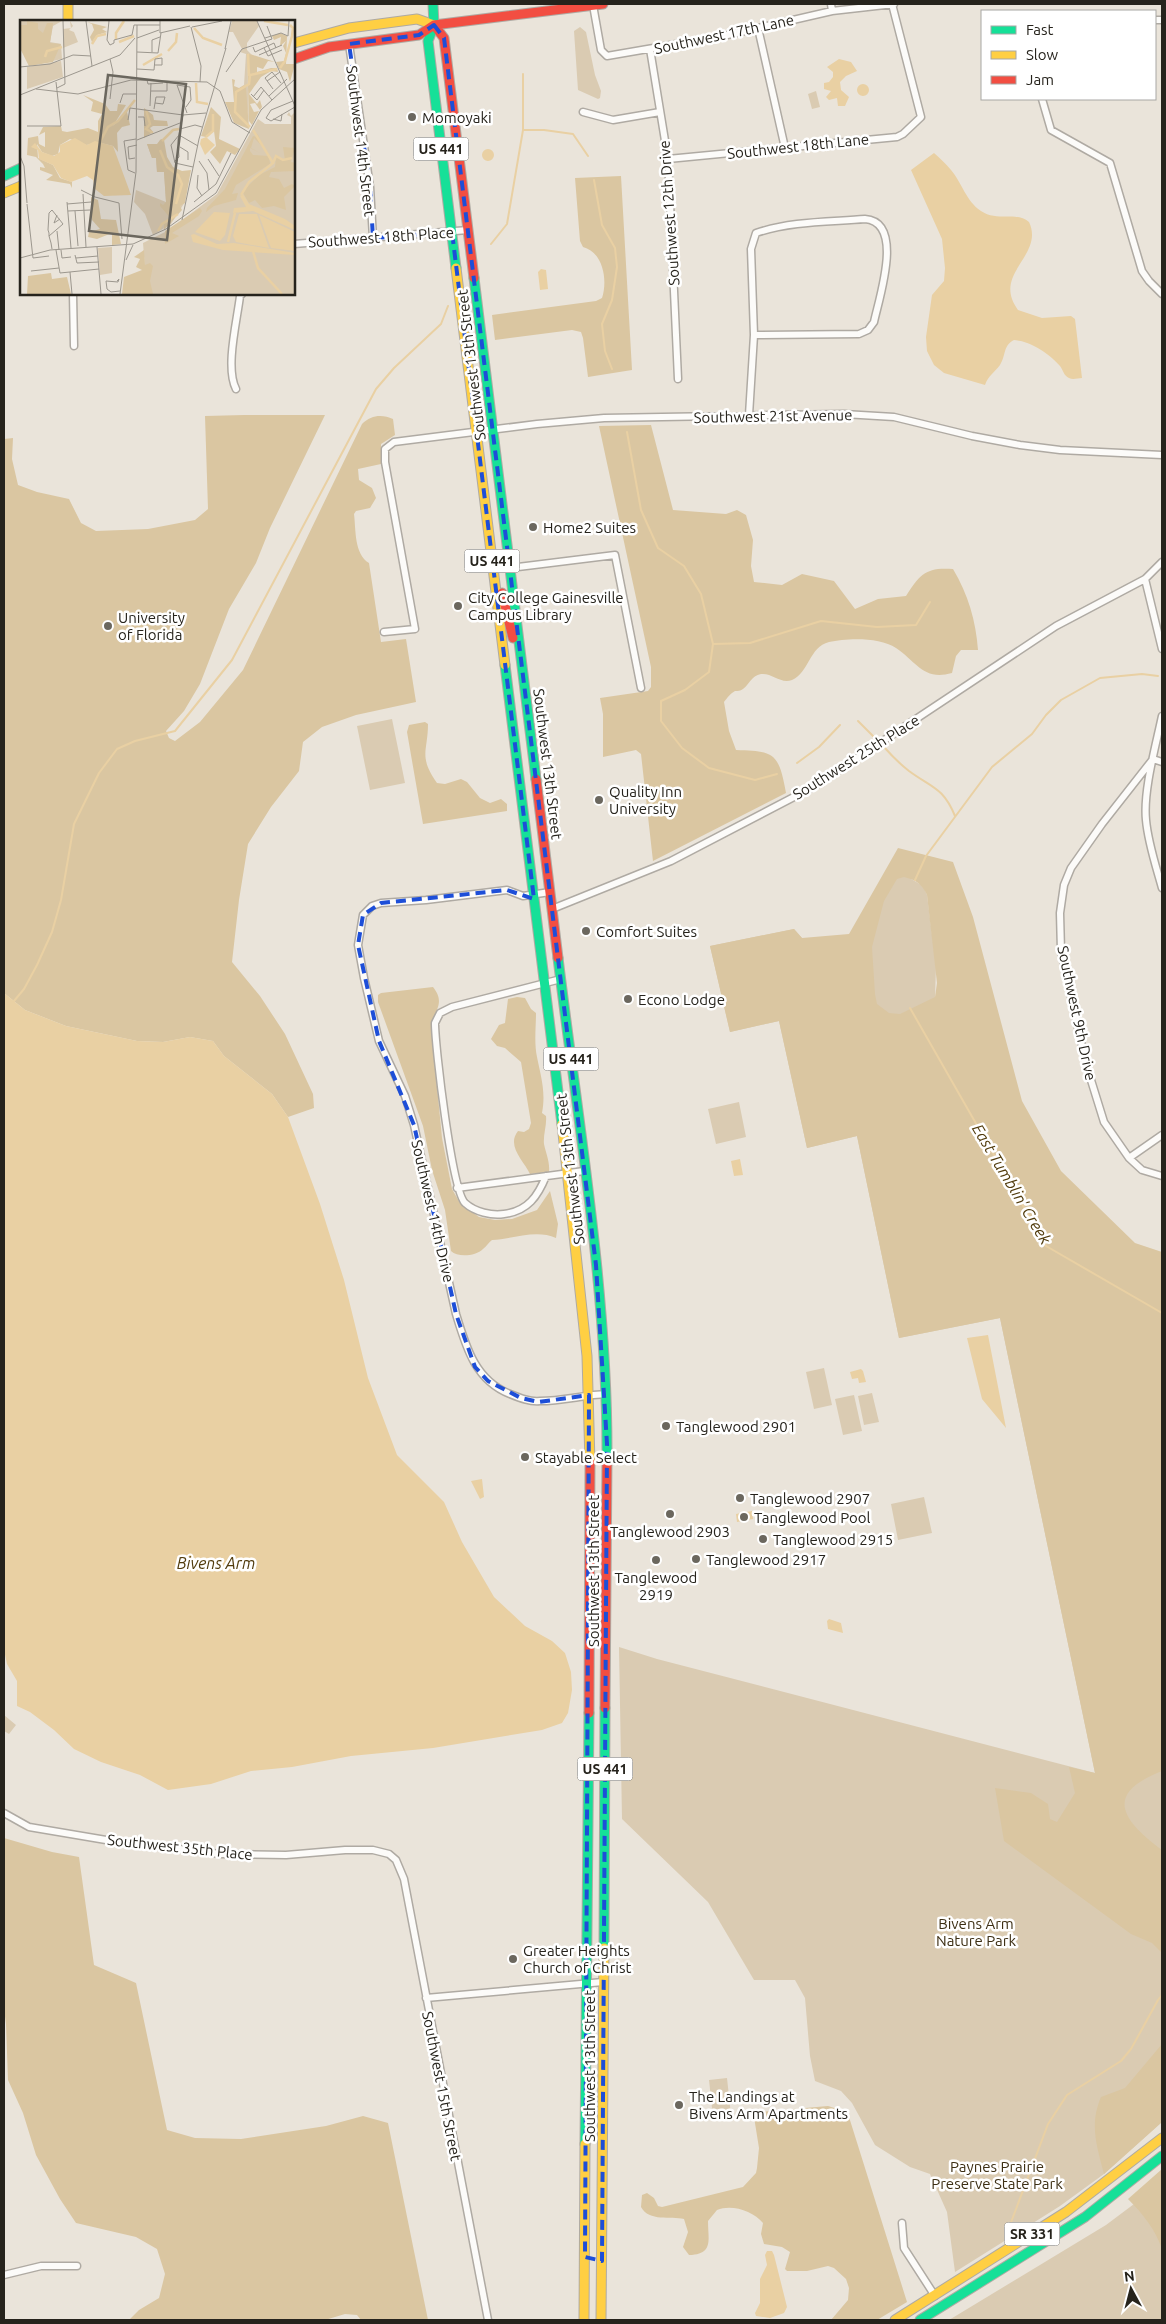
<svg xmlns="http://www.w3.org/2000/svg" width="1166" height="2324" font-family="Ubuntu,sans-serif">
<rect width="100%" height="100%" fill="#eae4da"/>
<path fill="#dacbb2" d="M580 27 586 32 595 75 601 91 600 98 598 99 578 90 574 31Z
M816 91 820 107 812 109 808 94Z
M392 719 405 783 370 790 357 726Z
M889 866 923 886 927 895 936 966 935 997 1162 1347V2122L1104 2174 1060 2206 955 2272 947 2212 930 2174 910 2167 875 2145 852 2103 841 2091 815 2081 810 2056 805 1998 795 1980H754L708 1902 622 1819 619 1647 657 1659 1095 1773 1000 1318 899 1338 857 1136 807 1148 779 1021 730 1032 710 946 794 929 802 938 854 943Z
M739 1102 746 1137 716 1144 708 1109Z
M824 1368 832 1405 814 1409 806 1372Z
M872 1393 879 1422 864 1425 858 1396Z
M854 1395 862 1431 843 1435 835 1399Z
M924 1497 932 1533 898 1540 891 1504Z
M4 1715 16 1725 9 1734 4 1731Z
M727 2078 731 2115 713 2117 709 2080Z
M1162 2183V2320H949L1106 2225Z"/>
<path fill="#dac6a1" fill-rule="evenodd" d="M621 176 632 370 588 377 583 338 581 332 572 330 495 340 492 315 596 301 602 298C608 280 603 252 583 247L580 241 575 178Z
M244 415H325L270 528 256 563 229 609 200 684 184 711 166 731 169 738 175 741 200 722 243 670 362 424C371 415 382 414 393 419L395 435 381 444V464L358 469 359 480 372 488 376 498 370 508 356 511 354 514C356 530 354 554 369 563L381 642 406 639 416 702 356 715 322 727 303 742 299 771 271 807 248 844 239 900 232 962 260 996 285 1034 313 1094 314 1108 288 1117 272 1094 224 1056 213 1041 190 1037 163 1042 137 1041 66 1026 25 1010 4 993V439L13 438 12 459 18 485 37 492 69 499 81 523 96 531 148 529 195 520 208 509 205 416Z
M651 425 673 510 726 514 737 510 746 515 753 540 751 566 754 582 782 585 802 574 834 581 855 609 878 599 906 596C920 574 926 567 953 569 968 594 976 621 978 650H961L956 656 952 673C923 681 917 662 896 648 880 637 847 638 829 642 809 647 809 673 792 680 781 684 773 674 763 674 752 674 750 684 743 689 740 691 738 691 735 691 731 693 727 698 724 702L729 731 736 750C774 751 779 753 786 793L653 861 641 754 636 750 603 757V714L600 698 648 691 651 687V667L599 426Z
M425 722 428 724C428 751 418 756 437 783L445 784 461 779 467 782 480 798 490 803 501 799 507 804V811L423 824 407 732 409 725Z
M898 848 953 862 973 917 1022 1101 1061 1171 1135 1243 1162 1252V1771C1103 1794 1122 1820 1162 1850V1953L1152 1943 1131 1934 1004 1841 995 1788 1031 1793 1048 1804 1050 1819 1057 1822 1075 1793 1069 1767 1095 1773 1000 1318 899 1338 857 1136 807 1148 779 1021 730 1032 710 946 794 929 802 938 849 934ZM904 877C916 880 922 884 927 895L937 983 935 997 900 1014 889 1013 877 1004 875 994 872 947 884 901 897 879Z
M433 987C445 1002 436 1009 431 1025L442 1138 452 1189 460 1203 479 1217 495 1220 512 1219 537 1210 550 1191 558 1224 556 1238C536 1229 513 1239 492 1240 488 1243 487 1246 483 1249 476 1256 458 1258 451 1251L445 1210 432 1170 423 1126 378 1002V995L381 993Z
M517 997 525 998 531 1009 536 1013C536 1027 534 1043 537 1057 541 1077 546 1092 542 1113L546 1116C547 1125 543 1135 544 1144 546 1154 550 1161 549 1172L530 1174C524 1161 506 1146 518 1131L524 1132 529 1129 531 1123 521 1062 505 1048 497 1046 491 1039 499 1025 505 1023 508 999Z
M4 1838 52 1852 79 1857 94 1965 136 1983 167 2130 195 2138 241 2139 326 2126 363 2116 388 2123 428 2320H361L357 2315 345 2314 325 2320H129L139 2310 159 2298 165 2274 157 2249 136 2237 76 2223 60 2199 36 2155 23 2113 8 2080 6 2024 4 2009Z
M1162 2044V2122L1104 2174C1097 2146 1089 2125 1101 2097L1125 2088Z
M828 2106 841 2110 849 2117 907 2302 877 2320H831L848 2300 849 2288 846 2279 834 2268 828 2266 807 2271H787L785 2269 790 2252 782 2247 764 2244 761 2234 763 2223C753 2211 732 2204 717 2210L708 2221C708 2240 714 2254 689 2255L683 2247 688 2232 684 2219C671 2216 649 2222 641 2207L642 2195 647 2193 654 2198 658 2206 662 2207 743 2187 756 2173 757 2168 759 2148 754 2117 760 2112Z
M1162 2169V2249C1155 2229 1143 2214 1128 2199Z"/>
<path fill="#e9d0a3" d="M839 59 851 62 857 71 846 76 840 82 841 90 849 97 845 106H838L837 98 829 100 826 97 831 91 824 89V83L829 82 833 77V72L827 67Z
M857 90a6 6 0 1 1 12 0a6 6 0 1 1-12 0Z
M482 155a6 6 0 1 1 12 0a6 6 0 1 1-12 0Z
M934 153C940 158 946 164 951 170 962 183 966 201 981 211 997 222 1016 211 1029 222 1045 256 991 273 1018 310L1042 318 1071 316 1075 319 1082 378C1078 378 1073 380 1069 378 1064 376 1063 370 1060 366 1049 353 1030 341 1014 340 1003 345 1006 356 1000 365 995 372 988 376 985 385L944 373 934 365 927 351 926 337 932 295 944 281 945 268 942 239 911 170Z
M541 269 546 270 548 289 540 290 538 272Z
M4 993 25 1010 66 1026 137 1041 163 1042 190 1037 213 1041 224 1056 272 1094 288 1117 320 1204 344 1280 368 1378 397 1455 444 1502 462 1542 494 1597 525 1626 552 1641 565 1653 571 1672 572 1690 568 1713 562 1723 542 1730 433 1748 351 1756 292 1767 251 1771 211 1784 168 1790 140 1775 101 1762 74 1749 54 1730 30 1712 17 1706V1681L7 1664 4 1650Z
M740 1159 743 1175 734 1176 731 1161Z
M988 1335 1006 1428 982 1399 967 1338Z
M861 1369 863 1371 866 1382 859 1383 858 1378 852 1379 850 1372Z
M482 1479 484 1497 480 1499 471 1481Z
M752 1511 753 1519 737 1522 736 1514Z
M829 1619 841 1623 843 1633 828 1629 827 1621Z
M767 2251H772L774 2255 787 2307 784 2313 770 2318 756 2316 755 2313 760 2303V2279L767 2265 765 2255Z"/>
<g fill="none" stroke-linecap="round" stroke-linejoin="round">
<path stroke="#e9d0a3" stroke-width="2" d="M523 130H544L573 134 588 156
M594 180 602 225 615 248 617 267 612 300 602 324 605 351 612 369
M491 244 507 224 523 130V74
M627 432 641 510 658 548 684 566 701 594 713 644 709 672 685 690 661 701V721L682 748 709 768 755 780 777 774
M713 644 750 643 821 621 877 627 916 625 930 602
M858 721 876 739
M884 747C892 756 900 764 909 771 932 788 943 787 955 816
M797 763 819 747 840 725
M915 880 926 856 992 767 1032 734 1046 715 1061 700 1100 678 1142 674 1158 676
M14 1001 24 989 37 965 52 932 61 900 74 824 99 773 117 749 135 741 175 731 232 660 376 389 394 368 441 324 448 306
M910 1008 1046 1246 1162 1313
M1010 2225 1048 2124 1067 2095 1121 2061 1131 2049 1158 2000 1162 1995"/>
<g stroke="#afaaa3" stroke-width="9">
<path id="street" d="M831 4 832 11
M593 5 601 50 607 56 723 36 832 11 894 4
M1155 20H1162
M758 28 785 148
M349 44 370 187 373 238
M650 49 668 159 678 379
M1042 99 1051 130 1110 163 1142 271 1149 281 1162 294
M583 112 613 120 660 112
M668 159 897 137 903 134 921 117 892 4
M294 244 468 230
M73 294 74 346
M236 389C225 368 237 321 240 296L242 294
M749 415 754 335 751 249 756 233C791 221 829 222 865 219 905 222 879 298 874 322L868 330 859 334 754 335
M518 567 615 555 641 688
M1145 579 1162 649
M384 632 415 629 385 462V449L394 442 537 424 604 418 844 414 894 417 972 436 1020 445 1060 450 1162 455
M1162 716C1156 745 1143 791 1146 820 1148 843 1156 866 1162 888
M1162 762 1153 759 1102 824 1071 868 1064 885 1060 913 1061 951 1086 1064 1104 1122 1129 1158 1142 1170 1162 1176
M550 892 523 896 507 890 426 900 381 903 372 906 363 915 358 945 364 978 379 1041 405 1096 414 1125 456 1314C466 1347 475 1380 510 1394 520 1398 530 1402 540 1401 562 1401 584 1395 606 1394
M552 909 671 861 815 786 1056 626 1145 579 1162 562
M1129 1158 1162 1135
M546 1176C538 1196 528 1211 504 1214 492 1216 475 1212 465 1203 452 1190 435 1047 435 1023L440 1013 452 1007 561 979
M457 1188 584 1171
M4 1813 29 1827 106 1840 220 1854 286 1855 345 1850H373L389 1854 396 1860 404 1879 488 2320
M426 1998 603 1982
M902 2223 904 2248 935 2296
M4 2275 41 2266H77"/>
</g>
<g stroke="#afaaa3" stroke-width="11">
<path id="fast" d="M433 4 434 25 428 41 456 268
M4 176 21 168
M474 278 536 779
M505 665 562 1124
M558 958C578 1122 608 1294 607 1459
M604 1948 605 1708
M585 2144 589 1713
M920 2320 1085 2217 1162 2156"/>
</g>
<g stroke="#afaaa3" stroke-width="11">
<path id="slow" d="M68 4V21
M294 43 349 28 417 19 434 25
M4 193 21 186
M456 268 505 665
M562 1124 587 1356 590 1463
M584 2320 585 2144
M601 2320 604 1948
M895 2320 1066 2212 1162 2138"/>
</g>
<g stroke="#afaaa3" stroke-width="11">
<path id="jam" d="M434 25 444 38 474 278
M294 59 329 47 419 35 434 25 603 4
M502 593 513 638
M536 779 558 958
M605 1708 607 1459
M589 1713 590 1463"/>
</g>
<use href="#street" stroke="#fcfbf9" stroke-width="6"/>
<use href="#fast" stroke="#16e098" stroke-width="9"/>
<use href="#slow" stroke="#ffcf43" stroke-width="9"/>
<use href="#jam" stroke="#f24e42" stroke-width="9"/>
</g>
<path fill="none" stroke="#1d4ed8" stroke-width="4" stroke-dasharray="10 6" stroke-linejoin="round" d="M434 25 444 38 596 1265 607 1444 602 2261 585 2257 589 1395 539 1402 521 1398 488 1381 475 1367 456 1314 414 1125 379 1041 358 945 363 915 381 903 507 890 534 899 452 232 373 238 370 187 349 44 419 35Z"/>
<g fill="#6b675e" stroke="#fff" stroke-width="2">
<circle cx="412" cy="117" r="5"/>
<circle cx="533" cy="527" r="5"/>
<circle cx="458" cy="606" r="5"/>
<circle cx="108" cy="626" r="5"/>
<circle cx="599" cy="800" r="5"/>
<circle cx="586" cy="931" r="5"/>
<circle cx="628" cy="999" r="5"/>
<circle cx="666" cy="1426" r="5"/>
<circle cx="525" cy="1457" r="5"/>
<circle cx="740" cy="1498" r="5"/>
<circle cx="670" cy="1514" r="5"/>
<circle cx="744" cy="1517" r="5"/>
<circle cx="763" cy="1539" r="5"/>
<circle cx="696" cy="1559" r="5"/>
<circle cx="656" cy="1560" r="5"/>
<circle cx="513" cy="1959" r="5"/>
<circle cx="679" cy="2105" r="5"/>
</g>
<g text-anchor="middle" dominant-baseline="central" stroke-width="5" stroke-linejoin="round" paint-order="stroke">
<g fill="#fff" stroke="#676560" stroke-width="1">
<rect x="413.5" y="137.5" width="55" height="23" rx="4"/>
<rect x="464.5" y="549.5" width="55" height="23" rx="4"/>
<rect x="543.5" y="1047.5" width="55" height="23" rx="4"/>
<rect x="577.5" y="1757.5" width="55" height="23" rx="4"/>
<rect x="1004.5" y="2222.5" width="55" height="23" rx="4"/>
</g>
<g font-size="14" font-weight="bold" fill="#26231c">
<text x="441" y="149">US 441</text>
<text x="492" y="561">US 441</text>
<text x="571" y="1059">US 441</text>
<text x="605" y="1769">US 441</text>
<text x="1032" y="2234">SR 331</text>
</g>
<g font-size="15" fill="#26231c" stroke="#fff">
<text transform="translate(724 34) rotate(-12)">Southwest 17th Lane</text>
<text transform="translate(361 141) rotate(83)">Southwest 14th Street</text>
<text transform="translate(798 146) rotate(-6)">Southwest 18th Lane</text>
<text transform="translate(669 213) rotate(-94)">Southwest 12th Drive</text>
<text transform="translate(381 237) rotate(-4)">Southwest 18th Place</text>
<text transform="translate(471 365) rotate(-97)">Southwest 13th Street</text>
<text transform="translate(773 416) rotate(-1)">Southwest 21st Avenue</text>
<text transform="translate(856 757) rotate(-32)">Southwest 25th Place</text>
<text transform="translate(548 764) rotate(83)">Southwest 13th Street</text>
<text transform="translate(1077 1013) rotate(78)">Southwest 9th Drive</text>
<text transform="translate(570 1169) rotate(-97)">Southwest 13th Street</text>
<text transform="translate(433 1211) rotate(77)">Southwest 14th Drive</text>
<text transform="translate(593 1571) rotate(-90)">Southwest 13th Street</text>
<text transform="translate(180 1847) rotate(6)">Southwest 35th Place</text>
<text transform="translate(589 2066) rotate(-90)">Southwest 13th Street</text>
<text transform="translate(442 2086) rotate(79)">Southwest 15th Street</text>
</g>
<g font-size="15" fill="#26231c" stroke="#fff" text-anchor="start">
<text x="422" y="117">Momoyaki</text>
<text x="543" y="527">Home2 Suites</text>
<text x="468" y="597">City College Gainesville<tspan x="468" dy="17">Campus Library</tspan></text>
<text x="118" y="617">University<tspan x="118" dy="17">of Florida</tspan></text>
<text x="609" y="791">Quality Inn<tspan x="609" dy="17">University</tspan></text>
<text x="596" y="931">Comfort Suites</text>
<text x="638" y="999">Econo Lodge</text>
<text x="676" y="1426">Tanglewood 2901</text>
<text x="535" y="1457">Stayable Select</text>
<text x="750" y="1498">Tanglewood 2907</text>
<text x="754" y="1517">Tanglewood Pool</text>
<text x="670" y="1531" text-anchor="middle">Tanglewood 2903</text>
<text x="773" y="1539">Tanglewood 2915</text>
<text x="706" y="1559">Tanglewood 2917</text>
<text x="656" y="1577" text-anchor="middle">Tanglewood<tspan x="656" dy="17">2919</tspan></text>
<text x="523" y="1950">Greater Heights<tspan x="523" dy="17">Church of Christ</tspan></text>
<text x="689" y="2096">The Landings at<tspan x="689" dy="17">Bivens Arm Apartments</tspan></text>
</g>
<g font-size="15" fill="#3d2f14" stroke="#fff">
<text x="976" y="1923">Bivens Arm<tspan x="976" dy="17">Nature Park</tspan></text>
<text x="997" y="2166">Paynes Prairie<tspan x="997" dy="17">Preserve State Park</tspan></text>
</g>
<g font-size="16" font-style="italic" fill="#513b0c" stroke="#fff">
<text transform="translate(1012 1184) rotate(59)">East Tumblin' Creek</text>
<text x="216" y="1563">Bivens Arm</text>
</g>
</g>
<g transform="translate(20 20)">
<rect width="275" height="275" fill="#eae4da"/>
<path d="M0 1H42L33 6 30 22 41 24 42 39 9 46 0 28ZM50 1 53 6 49 10 54 12 58 22 43 28V9L51 8ZM212 1H237L239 6 227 23V30L232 35 227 33 229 105 224 65 226 34 220 32 222 29 213 12H209ZM41 41 43 57 7 69V47ZM269 92 271 96 275 92V274H127L123 223 149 210 197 174 238 99 245 104H271V97L267 95ZM140 120 165 182 151 204 133 215 125 194 114 182 116 170 146 182 144 152H137L136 138H132L127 124 137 125ZM92 227V253L80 255 78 228Z" fill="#dacbb2"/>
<path d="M0 1V5H7V1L18 3V9L23 13 27 3H33L30 23 41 24 33 42 9 46 0 28ZM67 2 87 7 82 9 87 12 77 15 72 22 70 17 74 10 72 4ZM260 13 267 16 266 44H275L270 62 267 52 259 49 256 42 264 41 266 33 263 26 266 21 260 26 261 17 254 20 252 16ZM227 33 255 42 248 41 243 49 237 47V52L251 48H257L258 52 251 51 241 57 229 74 237 84 240 80 242 87 240 90 235 83 230 84 234 92 239 91 232 105 229 101ZM212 59 215 60 214 66 219 68 224 65 226 68 229 109 214 103 205 82H214ZM63 75 85 84 90 91H97L98 84 106 85 93 106 111 86 107 92 110 105 102 107 97 113 98 132 93 126 81 123 66 125 50 119 40 125 38 134 32 136 22 132 17 124 18 138 33 145 40 158 52 162V168L50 164 26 160 33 155 20 150V147L25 148 23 144 16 137 7 135 8 118 18 116 19 124 25 127V112L19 115 23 107 41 106 42 111 47 112 68 108 78 112V101L82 94 71 91 73 82ZM191 87 201 97 199 119 220 129 215 135 207 131 200 144 190 132 196 126 194 111 186 117 181 116ZM124 88 133 95 134 100 147 101 148 106H133L130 108 133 112 124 118ZM235 112 238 115 244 128 234 118 231 128 240 133 230 128V131L233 135 249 136 250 144 216 165 212 174 218 173 216 180 194 186 186 192 187 188 205 169 233 116 237 117ZM141 119 144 120 147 137 153 147 162 151 171 150 165 183 160 186 162 190 144 210V204L152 200 140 186V183L143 185 146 182 144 152H137L136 138H132L127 124H137ZM263 127 275 128 271 142 275 143V151L251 152 249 157 259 159 264 168 272 164 275 166 264 177 266 190 254 186 242 188 235 180 229 183 223 173 226 168 239 155 255 147 256 136 265 140ZM71 177 78 180 81 199 96 200 101 224 92 225V213L77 219 68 217 69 212 80 209 72 200ZM180 188 182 191 179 196 152 213 159 216 145 224V211ZM124 230 125 245 130 243 133 246 130 261 133 274H102L104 257 122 250 116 247 120 239 114 237ZM31 253 32 259 47 257 51 274H7L8 256Z" fill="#dac6a1"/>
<path d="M186 117 195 125 185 135 180 124 181 119ZM55 118 67 125 75 121 93 126 111 175 84 176 75 169 73 160 67 156 51 162 41 158 33 145 19 139 18 130 11 127 15 123 22 132 34 136 40 132V125ZM223 174 229 184 265 199 275 206V210L233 191 213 193 214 188 226 187 220 176ZM194 192 210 193 205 215 200 221 175 212ZM219 194H237L249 228 216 222 213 216ZM239 195 275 212V231L251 228ZM174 214 197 224 214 223 275 233V235L203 230 173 222 171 215Z" fill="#e9d0a3"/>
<path fill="none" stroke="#e9d0a3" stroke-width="2.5" d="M244 1 268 5M174 8 183 18 202 25M96 19V13L104 1M99 22 114 16M72 24 77 16 86 14M148 31 156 22 157 13M228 34 229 56M25 37 27 31 42 27M123 45 142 34M260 48 265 41 272 16 273 8 270 5M176 63 177 82 188 84M126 90 130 104 126 109 133 113M230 107 215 92 216 72 229 64 230 55 257 49M186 117 193 111V94M142 121 153 110 159 109M80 122 88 107 98 101 115 80M140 130 147 147 158 155 162 164 156 184M253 143 256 136 263 140 272 138M221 175 229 162 253 143 233 110M138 211 142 204 158 194M208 222 215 193M233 231 238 248 262 274"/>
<path fill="none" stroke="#9c978e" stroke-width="1" d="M66 1 72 46M89 1 87 20 90 25 94 23M140 1V13L170 6M237 1 275 86M171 7 181 46 180 62M172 7 202 1M117 18 139 10M245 18 261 13 268 16 269 1M94 23V20L112 15 114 5H140M233 27 235 32 254 23 256 28M244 28 248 36 262 30M205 29 211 1M117 32 138 33 141 13M132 32V20L140 17M239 35 262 25M0 47 30 44 53 35 71 36M117 49 134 50 135 39 142 38V45H135M206 52 222 29 252 19 247 6M127 60 128 64 143 63M247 61 260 52M37 68 45 64 43 1M16 69 58 74 111 60 187 62 200 71 212 102 230 113M253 69 245 58 252 52 261 63M131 71H147V62M231 74 237 80 244 70M0 75 100 35 115 18M249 76 267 59M233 77 241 67 252 80M90 79 93 52 90 39M273 81 251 90 246 98 251 101 275 87M100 83 103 74H117M130 86 131 63M166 87 171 80 170 67 157 65 167 93M134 89 136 77H145L143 84 135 83M118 97H124L125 106M253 99 261 101 262 94M108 100 110 88 163 95 186 93M7 106H41L36 62M160 109 175 105 182 107M117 120 160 103M160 127 168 132V140M0 136 4 146 7 183M115 138 109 139 108 127 117 125M188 139 199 156M179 141 187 153 189 170M154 142 159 137 158 119 163 95M173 147 155 143 151 125 159 115 178 126M115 153 108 150 104 121 116 119M178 155 177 168 182 176M61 170 75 177 99 183 102 219M63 174 66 227M47 182 51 228M174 182 196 164 211 133M7 184 13 238M47 184 71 182M48 191 70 190M55 191 58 226M37 195 34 203 40 199M162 200 179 119 206 28M37 211 39 230M29 216 43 204 32 190 29 193 28 210 29 213V216L31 223 32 229M77 227 81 274M36 230 40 253 79 249M41 230 42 238 51 237M55 235 57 243 79 242M0 238 30 230 113 224 146 209 196 173 241 90 275 59M13 238 29 236M56 238 78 236M106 240 113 225M11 251 39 248M50 252 52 274M97 261 99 259 98 262 86 261 87 269 91 272 100 271M100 274 116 152 117 5"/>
<path fill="#6b675e" fill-opacity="0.15" stroke="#6b675e" stroke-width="2.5" d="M88 55 166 64 147 220 69 211Z"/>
<rect width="275" height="275" fill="none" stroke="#26231c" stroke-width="2.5"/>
</g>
<rect width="1166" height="2324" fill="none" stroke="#26231c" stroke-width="10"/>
<rect x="981" y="10" width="175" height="90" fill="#ffffff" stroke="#a8a7a4"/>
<rect x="991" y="26" width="25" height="8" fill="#16e098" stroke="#a8a7a4"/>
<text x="1026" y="35" font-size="15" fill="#26231c">Fast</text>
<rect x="991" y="51" width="25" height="8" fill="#ffcf43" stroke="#a8a7a4"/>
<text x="1026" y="60" font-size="15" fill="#26231c">Slow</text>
<rect x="991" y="76" width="25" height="8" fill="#f24e42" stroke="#a8a7a4"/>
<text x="1026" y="85" font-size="15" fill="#26231c">Jam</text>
<g transform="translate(1131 2289) rotate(353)" stroke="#ffffff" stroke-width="4" paint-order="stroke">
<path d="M0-4L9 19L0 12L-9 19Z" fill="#26231c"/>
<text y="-8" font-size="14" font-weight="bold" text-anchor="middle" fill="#26231c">N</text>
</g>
</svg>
